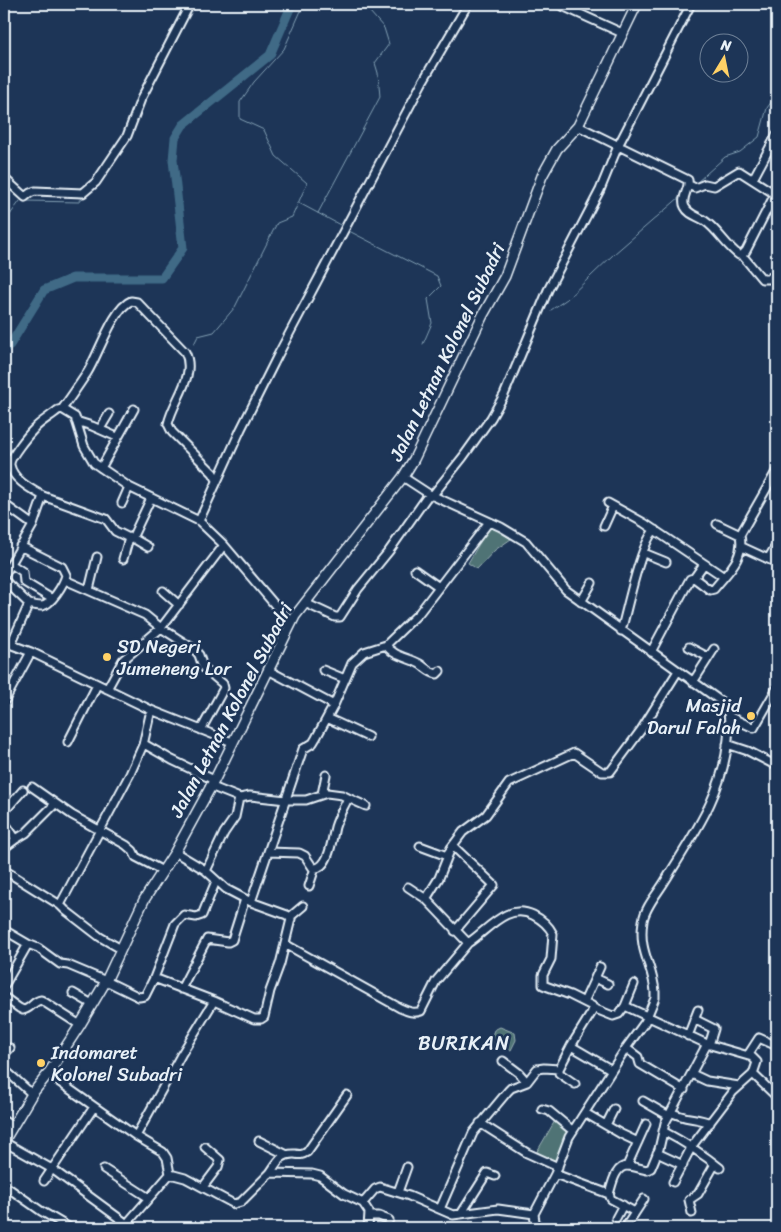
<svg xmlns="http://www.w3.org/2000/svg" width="781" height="1232" font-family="Sriracha,sans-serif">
<rect width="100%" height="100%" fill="#1d3557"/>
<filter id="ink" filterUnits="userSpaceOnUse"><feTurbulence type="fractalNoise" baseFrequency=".02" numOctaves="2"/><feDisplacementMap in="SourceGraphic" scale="10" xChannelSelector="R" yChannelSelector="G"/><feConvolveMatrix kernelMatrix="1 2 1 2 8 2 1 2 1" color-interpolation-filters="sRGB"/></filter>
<g filter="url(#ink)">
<path fill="#4f7374" stroke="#9cb2b6" d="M490 525 511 539 495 550 477 569 468 563Z
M500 1027 515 1033 516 1040 511 1050 490 1041 494 1030Z
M556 1119 568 1129 555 1163 535 1155Z"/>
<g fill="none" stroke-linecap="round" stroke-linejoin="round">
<path stroke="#83a0b4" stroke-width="1" d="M142 106 178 36
M695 184 725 157 740 152 759 137 767 108 777 94
M26 201 79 202 83 197
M299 203 342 226
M318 213 380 97 378 73 375 63 389 44 384 28 363 4
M4 223 20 201
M349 231 437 276 441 286 428 299 432 323 423 344
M551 310 567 299 614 254 681 196
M194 344 198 336 214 332 235 307 277 223 292 217 307 183 276 156 264 130 240 119V102L254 82 284 49 304 4"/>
<path stroke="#3f6a86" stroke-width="9" d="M4 348 10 345 44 290 73 278H162L183 248 173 160 175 138 183 125 270 55 292 4"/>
<g stroke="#e8f1f8" stroke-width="11">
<path id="minor" d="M558 4 622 33
M578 126 688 180C690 189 680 198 685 207 689 215 698 216 705 221 718 230 726 246 739 255H742L746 251 775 194 777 195
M4 178 25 197 30 193 35 191 83 193 96 182 127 136 141 99 190 4
M753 179 777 134
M689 185 695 188 705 184 714 186 739 171 775 194
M742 255 762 279H769L777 272
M62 409 75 417 84 446 94 463 129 487 199 521 224 545 291 624
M76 421 92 426 117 437
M100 429 109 414
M101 468 134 409
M403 477 429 494 501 527 526 542 566 590 726 705C730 717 729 727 728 739 723 795 693 835 665 881 658 893 645 907 643 921 638 952 653 965 655 992V998L645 1022 626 1048 569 1137 555 1174 534 1214 536 1228
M43 496C31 489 13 480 10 465 9 458 28 435 34 429 40 422 51 416 58 410L62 409C71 397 79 385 87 373 98 356 113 308 131 301L137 302 185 352C197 376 173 400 168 424L172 432 213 473 217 480
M432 496 463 457 491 418 504 395 548 290 600 190 618 146 691 4
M122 503 129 487
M608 503 644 523 724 577
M4 504 33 525
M199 521 241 429 278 355 423 81 468 4
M717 524 740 535
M604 526 613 506
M131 537 148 547
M20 546 62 567 66 575C64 584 51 605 42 606 38 606 33 605 29 604
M742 547 777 563
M644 553 666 562
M123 559 129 538
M768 559 777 544
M11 564 23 572 24 582 52 599
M415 570 439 587
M4 576 33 525 43 496 106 519 115 531 129 538 133 536 151 498
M694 578 704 564
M4 580 29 604 11 644
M65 580 145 615 161 628 194 649 199 655 203 667 223 684 224 688 201 730
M89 590 97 557
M163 591 179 605
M581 602 592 583
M305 603 335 617H340L358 589 389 551 429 494
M621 631C627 611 641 541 655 530
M4 642 31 652 151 710 232 742
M386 645C394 657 408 657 420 664 426 668 430 673 437 674L440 671
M689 647 708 657
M651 652 690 579 694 578 710 590 714 589C727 572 745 559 740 535L777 470
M268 670 334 705
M323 670 345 679
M693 682 714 649
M107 689 123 660 161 628 224 545
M4 702 31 652
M730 717 754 728 777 688
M327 718 368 737
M68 742 97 685
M144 744 172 760 214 780
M727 744 748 751 777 766
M210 786 240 798 250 796 286 800H306L327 793 342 795 348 798C344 807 338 817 335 827 332 839 329 870 313 868L305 856 299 853 268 852
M32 787 72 815 126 845 133 851 136 857 163 871
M322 794 326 775
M348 798 366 806
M4 812 23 790
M4 822 16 839 4 848
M16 839 26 833 55 804
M420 846 447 856
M453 846 494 885 455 931
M175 852 205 870 226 889 251 902 303 749 313 743 316 738 334 705 352 663 364 652 386 645 419 613 489 522
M4 870 60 905
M206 871 224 833 235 817 239 798
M309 886 315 868
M408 887 426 899
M290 917 303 906
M4 930 28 944
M285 944 400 1008C407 1011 413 1014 421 1011L436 981 468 943
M121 949 100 937 65 910 60 905 130 774 143 745 151 710
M154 978 175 924 184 915 196 917 202 915 216 881
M595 978 608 984
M4 986 28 944 38 948 60 964 68 965 106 981 139 997 145 996 154 978 214 1001 254 1019H261L264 1017 270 991 280 964 291 919 287 915 251 902
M181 989 207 939 228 942 232 940 245 899
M73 993 92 1004
M4 997 19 1008 23 1010C31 1009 33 1001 41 1000L80 1025
M584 1002 600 967
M625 1006 634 984
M593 1008 613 1016 619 1014 625 1006 707 1044
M694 1019 714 1029 709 1045
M688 1036 698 1010
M571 1046 559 1069V1073L575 1084
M626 1048 638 1057 640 1064 684 1090
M4 1054 10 1048
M748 1055 759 1038 777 1046
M503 1061 519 1073 527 1082
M4 1069 32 1094
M612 1070 571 1046 592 1012V1006L570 995 543 985V975L551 959 553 934C549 926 541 919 533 915 507 902 488 930 468 943L426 899 439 878 451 848 463 832 486 815 509 783 574 753 602 772H610L641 730 678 671
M48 1074 136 1136 163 1152 167 1158 170 1174
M692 1074 707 1081 739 1086
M753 1074 777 1097
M643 1101 669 1116
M542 1109 549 1111 573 1131
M671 1112C685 1120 696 1117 710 1123
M585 1113 621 1134 638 1142
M4 1121 12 1126
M480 1123 527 1153 558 1167
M606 1125 614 1109
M663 1131C684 1142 702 1153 720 1168
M136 1136 181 1055 214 1001
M259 1141 285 1154
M4 1142 52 1169 127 1224
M657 1153 683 1165
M627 1166 646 1124
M104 1169 149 1198
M270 1173C277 1163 281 1153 295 1154 300 1155 302 1155 307 1152L347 1095
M170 1174 185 1178 234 1204 241 1202 270 1173 312 1174 320 1176 344 1194 363 1203 369 1212 368 1228
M555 1174 609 1194C612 1185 615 1166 627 1166 634 1166 641 1169 647 1170L651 1168 659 1149 665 1123 707 1044 752 1057 757 1062 753 1074 733 1092 692 1146 673 1182
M44 1181 94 1107
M4 1185 41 1211 70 1228
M203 1187 218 1167 220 1160 205 1147
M398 1192 407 1167
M609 1194 611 1199 635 1212
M363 1203 375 1189 380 1187 409 1196 453 1215 498 1209 534 1214
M440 1209 473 1133 508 1091 511 1088 527 1082 537 1069 544 1068 559 1069
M692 1213 689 1200 698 1194 715 1164
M461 1214 487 1173 495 1176
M369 1216H379L389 1220
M616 1218 623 1205
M627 1225 644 1199
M123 1228 170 1174"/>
</g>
<g stroke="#e8f1f8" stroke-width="12">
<path id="major" d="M4 1141 32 1094 48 1074 80 1025 106 981 144 900 175 852 215 779 295 616 403 477 414 459 483 315 505 276 542 176 557 149 578 126 637 4"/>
</g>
<use href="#minor" stroke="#1d3557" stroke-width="7"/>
<use href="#major" stroke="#1d3557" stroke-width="9"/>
</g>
</g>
<g fill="#ffd166" stroke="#1d3557" stroke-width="2">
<circle cx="107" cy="657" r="5"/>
<circle cx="751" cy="716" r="5"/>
<circle cx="41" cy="1063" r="5"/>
</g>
<g text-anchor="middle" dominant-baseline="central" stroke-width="5" stroke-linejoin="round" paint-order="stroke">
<g font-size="19" fill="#e8f1f8" stroke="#1d3557">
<text transform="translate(447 352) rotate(-64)">Jalan Letnan Kolonel Subadri</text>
<text transform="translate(231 710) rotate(-62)">Jalan Letnan Kolonel Subadri</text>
</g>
<g font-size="19" fill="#e8f1f8" stroke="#1d3557" text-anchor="start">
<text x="117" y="646">SD Negeri<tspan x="117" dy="22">Jumeneng Lor</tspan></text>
<text x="741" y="705" text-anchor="end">Masjid<tspan x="741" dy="22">Darul Falah</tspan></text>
<text x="51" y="1052">Indomaret<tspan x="51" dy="22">Kolonel Subadri</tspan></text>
</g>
<g font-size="20" letter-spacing="1" fill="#e8f1f8" stroke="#1d3557">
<text x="464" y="1043">BURIKAN</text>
</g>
</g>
<rect width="781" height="1232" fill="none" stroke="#1d3557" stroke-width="20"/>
<rect x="10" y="10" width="761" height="1212" fill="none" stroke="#e8f1f8" stroke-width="2" filter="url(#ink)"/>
<g transform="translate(724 58) rotate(10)"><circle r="24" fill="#1d3557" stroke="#6e8097"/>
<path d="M0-4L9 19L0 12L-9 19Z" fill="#ffd166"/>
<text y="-8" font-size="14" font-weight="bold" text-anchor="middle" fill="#e8f1f8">N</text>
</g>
</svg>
